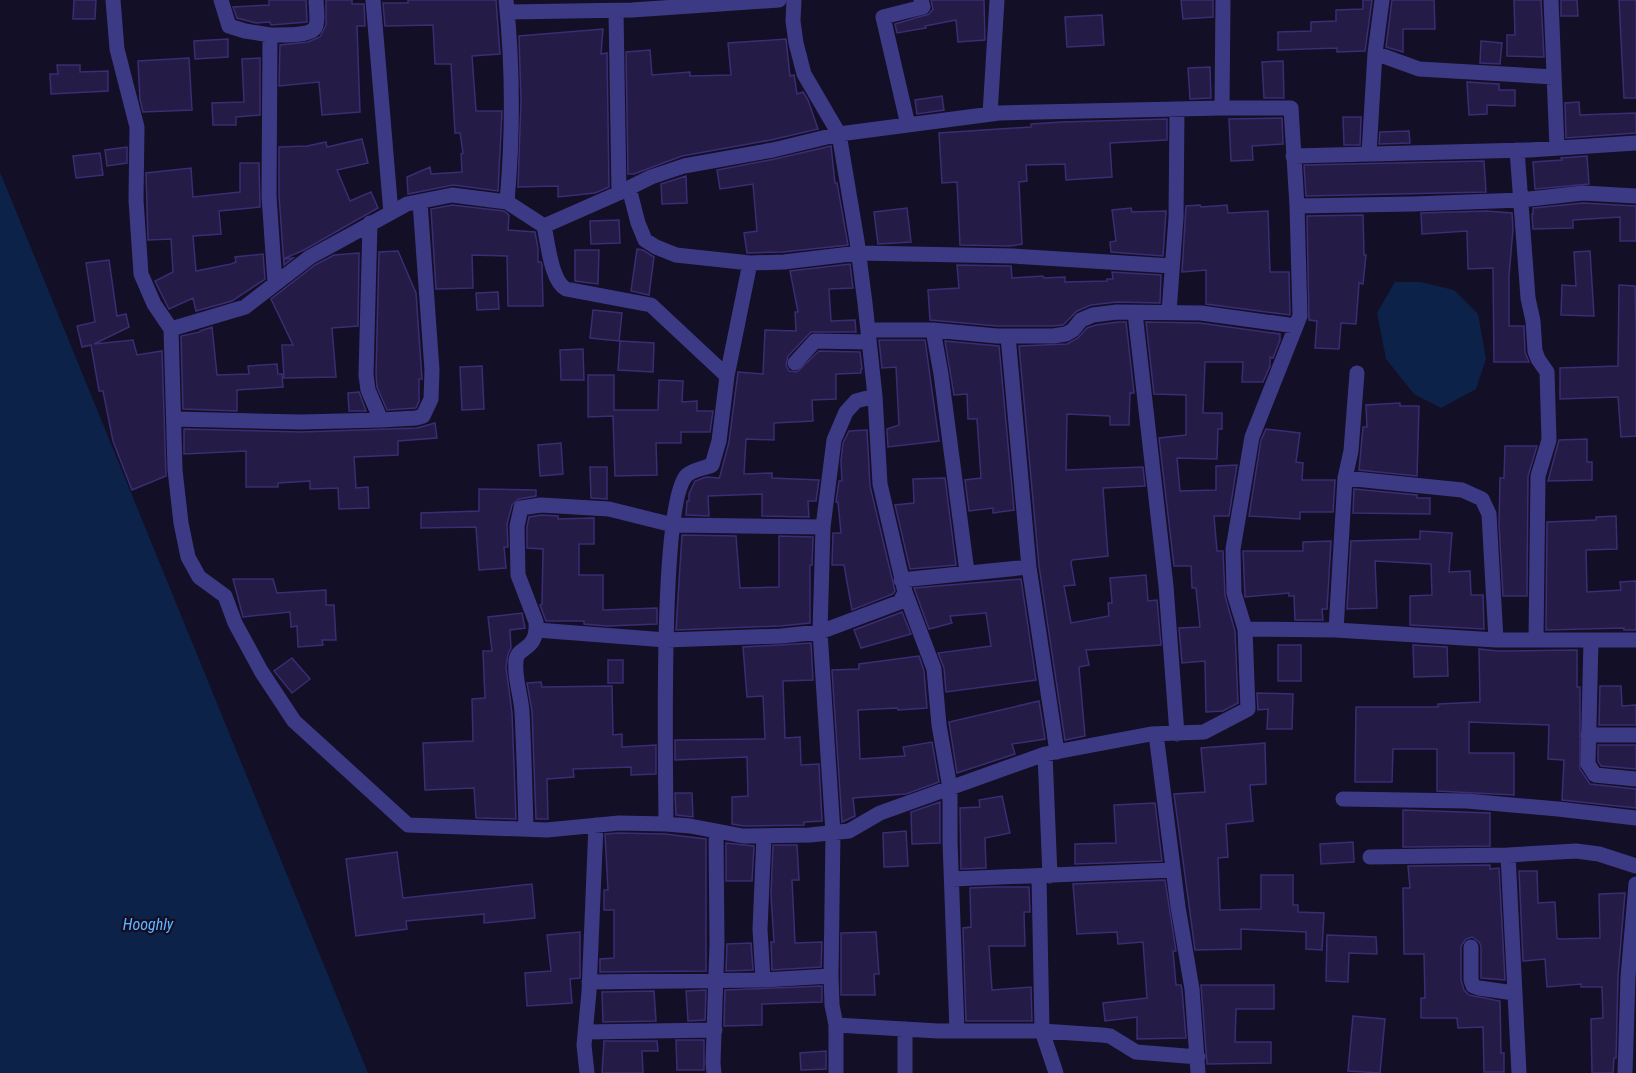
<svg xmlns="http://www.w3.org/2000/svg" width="1636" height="1073" font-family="'Roboto Condensed',sans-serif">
<rect width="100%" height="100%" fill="#130f26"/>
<path fill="#0c2248" d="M0 172 368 1073H0Z
M1395 282H1421L1454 290 1478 314 1486 359 1476 389 1441 408 1414 394 1386 359 1377 313Z"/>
<path fill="#241b47" stroke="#3b2d73" stroke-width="1.5" d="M74 0H96L95 19H73Z
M269 0H306L307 22 271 25 270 22 256 23 237 18 233 7 269 5Z
M326 0H352V4H364L365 26H357L360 112 322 115 319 82 279 86 280 45 308 42 320 37 326 25Z
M408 0H496L500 54 472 56 476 111H502L498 191 453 185 408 194 407 177 430 167 431 174 462 172 461 154 463 153 460 133H455L451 64H435L433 25 385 26 383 3H408Z
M931 0H984L985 40 958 42 956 20 925 26 926 28 897 33 895 24 929 14 933 9Z
M1181 0H1213V17L1183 19Z
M1363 0H1372L1365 51 1337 52V48L1278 50V32L1311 31V22L1336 21V10L1363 9Z
M1392 0H1434L1435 29H1403V52L1386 47Z
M1514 0H1541L1544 57 1507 56V35H1515Z
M1561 0H1577L1578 16H1561Z
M1619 0H1636V98H1624Z
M1102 15 1104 45 1067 47 1065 17Z
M603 29 601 54 607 53 609 187 595 193 558 197V186L518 187 521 101 519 36Z
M228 39V57L195 59 194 41Z
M786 39 790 76 794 75 797 94 803 92 808 100 818 129 771 140 682 156 634 174H628L626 52 650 50 652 75 690 72V76L731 75 728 43Z
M1481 41 1502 43 1500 64 1480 63Z
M189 58 192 110 143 112 140 100 138 61Z
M260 58V115L236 117V125H213L212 103 244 102 242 59Z
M1283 61 1284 98H1264L1262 62Z
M57 65H80V72L108 71V91L51 94 50 74H58Z
M1210 67 1211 98 1190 99 1188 68Z
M1467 82 1499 84V90H1515V106L1487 105V114L1469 115Z
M942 96 944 110 917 114 915 100Z
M1579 102 1580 115 1636 113V133L1566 138 1565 103Z
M1343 117H1361L1360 145H1344Z
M1282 118 1283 144 1252 146 1253 160 1231 161 1229 119Z
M1167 119V140L1110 143 1112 177 1066 180 1065 164 1026 165 1027 181 1019 182 1022 244 1010 246 960 245 957 182 942 183 939 133 1031 127V124L1062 122Z
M1409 131 1410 143 1379 144 1380 132Z
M362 139 368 163 337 170 350 201 371 192 378 208 304 250 283 259 293 258 284 265 279 196V147L307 146 326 142 327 147Z
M831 146 835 183H837L848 245 783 252 747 253 744 233 757 231 753 184 720 189 717 170 775 159Z
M127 147V163L107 166 105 150Z
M100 153 103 175 76 178 73 156Z
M1587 156 1589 184 1535 189 1533 162 1562 160 1561 158Z
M1484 161 1486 192 1306 196 1304 165Z
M240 163H259L260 207 219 211 221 234 193 236 196 271 231 264 236 262 235 257 263 254 265 279 232 301 196 311 193 298 169 309 155 281 173 272 171 239 148 240 146 173 191 168 193 197 240 192Z
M686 176 687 203 662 204 661 184Z
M1583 203 1636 206V241H1620V217L1573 220V228L1533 229 1532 214H1533V208Z
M452 205 504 211 509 215 508 230 535 232 538 248V262H541L542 265 543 306H508L507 256 472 255 473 288 436 289 431 209Z
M1200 205 1201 207 1227 205 1228 213 1268 211 1270 272H1289L1290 315 1206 304V270L1182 272 1186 206Z
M907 208 911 242 878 244 874 212Z
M1131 208 1132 212 1166 211 1163 256 1111 252 1110 242 1116 241 1112 210Z
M1486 211 1512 213 1513 229 1509 276V326H1524L1525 352 1529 362H1494L1493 268 1468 269 1467 231 1422 234 1421 213Z
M1363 215 1364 255H1366L1363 284 1359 283 1356 324 1341 323 1339 349 1315 348 1317 321 1309 320 1307 216Z
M619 220 620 243 591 244 590 221Z
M637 249 643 250 654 257 649 295 631 291Z
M575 250H599L598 284 575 281Z
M398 251 416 293 422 379H419V401L416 408 387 410 377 387 376 374 379 252Z
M1590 251 1594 316 1561 315 1562 285 1576 286 1574 252Z
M359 253 358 326 332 328 336 377 284 378 282 345H293L271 299 315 265 334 255Z
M109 260 117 316 126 314 129 327 94 344 133 340 137 355 162 351 166 476 132 490 113 441 103 391H99L91 345 82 347 77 326 95 322 86 263Z
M850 264 853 288 829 289 831 321 855 320 856 332H811L788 356 786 365 789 371 797 372 819 351 860 352 862 369H861V373L836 374V399L812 400 813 421 774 423V440L746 439 744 474 772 473V478L819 480 816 501H808L809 517 762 516V494L708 496 709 516 686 515 687 501H689V494L695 481 706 477 719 478 720 476 729 442 738 372 763 374 765 330 796 331 795 312H798L790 271Z
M957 265 1011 266 1012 278 1043 276 1044 278 1065 277V282L1107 281V279H1113L1112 272 1161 275 1160 303 1117 302 1091 305 1077 311 1063 325 1052 326H997L930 320 928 290 959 288Z
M1619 285 1635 286 1636 324V436L1621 437 1618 397 1560 399V368L1618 366Z
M498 292 499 309 477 310 476 293Z
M593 310 622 313 619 341 590 338Z
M1118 322H1126L1134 393H1130L1129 425H1110V416L1067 414 1066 470 1143 467 1145 486 1103 488 1108 556 1072 560 1071 563 1075 585 1064 586 1071 623 1109 616 1108 603H1112L1110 578 1146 575 1148 601 1157 600 1161 645 1086 650 1089 665 1079 667 1085 736 1065 740 1039 566 1019 346 1067 344 1078 338 1087 328 1096 325Z
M1146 322 1200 323 1280 334V340L1273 358 1270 357V366L1263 382H1242L1243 362H1205L1203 413H1222V429H1218L1217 459 1177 458 1180 491 1216 490V466L1237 465 1229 516H1214L1217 551H1223L1225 596 1235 631 1238 703 1223 711 1206 712 1205 661 1182 663 1179 628 1200 627 1196 588H1192L1191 566H1174L1159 438 1186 435V395L1154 394Z
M212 327 217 375 249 374 248 366 277 364 278 374H282L283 387 237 390V411L183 409 181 336 200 332V331Z
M879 340H925L939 441 888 447 887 429 899 425 896 367 882 368Z
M620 341 654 343 653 372 618 370Z
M945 341 999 346 1014 510 993 513V508L969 511 965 480 981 478 977 419H968L967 394 954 395Z
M583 349 584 380H561L560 350Z
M482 366 484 409 462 410 460 367Z
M588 375H614V410H658L659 380 683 381 682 402 697 401V411H713L710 432H681V443H656L657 475 615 476 613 416 588 417Z
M359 392 366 411H349L348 393Z
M1400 403V406H1419L1417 476 1359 470 1363 427H1367L1366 405Z
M435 423 437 438 398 441V455L354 457 356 488 368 487 369 508 339 509 338 488 310 489V481L278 483V487H246V451L184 454V429L301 432 417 428Z
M1266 429 1300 433 1296 462 1303 463 1302 480H1335L1333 512H1300V519L1249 516 1261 440Z
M867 430 870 486 895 591 893 594 852 610 844 565H832L833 533H841L838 502H836L839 481H842L841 461 843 443 849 431Z
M1587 439V462H1592V480L1548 481 1559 440Z
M561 443 563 474 540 476 538 445Z
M1505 446H1537L1528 476 1527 596H1503L1499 525 1500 478H1504Z
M590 467H607V499L591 498Z
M945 478 956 565 910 569 895 505 914 503 913 479Z
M479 489 536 490V496L519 499 512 505 507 524 508 547H504L506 568 479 570 476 527 421 528V513L479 511Z
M1354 489 1417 495V498H1430V514L1353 513Z
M541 515 558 516V519L594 518V544H579V575H603V610L657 608V624L607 626 584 624V621H546L540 605 542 604 543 549 527 548V527L529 517Z
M1616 516 1617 549 1586 550 1587 592 1621 590 1620 582 1636 581V630H1624V628L1546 630 1547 522 1596 520V517Z
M1420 531 1452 533 1449 572 1470 571 1471 595H1483L1484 629 1410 625V596L1432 595 1431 564 1375 561 1377 608 1347 609 1351 541 1420 539Z
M682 535 736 536 740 588 779 587V536L813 537 812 565H810V623L780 626 676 630Z
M1331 541 1327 609H1322L1323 620H1295L1294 596H1289V593L1245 597 1243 551H1303V542Z
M233 579H273L277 593 326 590V605H334L336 640H322L323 645 298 647 297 626 291 627 290 612 243 617Z
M1021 579 1036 680 946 692 944 668 938 653 991 646 986 613 950 616 952 623 929 629 914 588Z
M902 612 911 634 861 648 854 630Z
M522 613 525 628 510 630 511 648 508 654 506 667 512 713 516 819 476 818 474 788 425 790 423 743 473 741 472 699 485 698 483 651H492L488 617Z
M811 643 813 680 783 681 785 738 800 737 801 765 819 764 822 821 804 822V825L744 826 732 824V797L748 796 747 757 675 760V740L765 739 763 696 747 697 743 647Z
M1278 645H1301V681H1278Z
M1413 645 1447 647 1448 676 1414 677Z
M1479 649 1498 651 1577 650V687H1580V769L1590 784 1636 789V808L1562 800 1564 760 1548 759 1549 725 1469 722V753H1514V795L1437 791V749H1393L1392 782H1355L1356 707H1438V704L1480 702Z
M919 656 924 671 927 708 898 710 897 708 858 710 860 759 905 756 903 747 932 742 939 782 906 794 853 798 855 816 842 822 832 670 859 669V664Z
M292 658 310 679 292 693 274 671Z
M608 660H623V683H608Z
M541 682 542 687 612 686 613 735 622 734V747L656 745V774L631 775V767L573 769 574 777 547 779 548 819H536L532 711 527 683Z
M1600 686H1621L1622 706 1636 705V725H1599Z
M1257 693 1293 694 1292 729H1267L1268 709 1258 710Z
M1039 701 1045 739 1012 744 1015 754 957 773 949 722Z
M1265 743 1266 784 1250 785 1253 821 1226 824 1228 857 1218 858 1220 910 1261 909V875H1293V905H1298V912L1324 913 1322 950 1306 949V932L1241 929V949L1195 950 1174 794 1205 792 1201 748Z
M1598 745H1636V769L1601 766 1598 761Z
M675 793H692L693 817 676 815Z
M1002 796 1010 833 985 838 986 868 961 869 960 808 980 807 979 800Z
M940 802V843L912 844 911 812Z
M1155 803 1162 861 1075 864V844L1116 843 1114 805Z
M1403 810 1490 813V846L1403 847Z
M906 831 908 866 884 867 883 833Z
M619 833 665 834 706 839V971L600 972V959L614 958V910H604V890H608L605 834Z
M1353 842 1354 862 1321 864 1320 844Z
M726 843 754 846 752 881H726Z
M773 845H797L799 880H792L795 943 822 942 821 967 772 970 771 942H774L771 895Z
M397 852 403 898 532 884 535 918 484 923V914L406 921 407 929 356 936 346 859Z
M1490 865V869L1499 868 1505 980 1481 978V946L1479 942 1472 937 1466 939 1461 946V980L1464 990 1469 995 1500 1001 1501 1053H1504V1072H1484L1483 1027 1458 1028 1457 1018H1421V998H1425L1424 954H1404L1403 888H1410L1408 866Z
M1519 871H1537L1538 903 1555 902 1557 938 1559 939 1600 938 1599 894 1625 893 1618 976 1616 1058H1614L1613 1073H1592L1591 1019 1603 1018 1602 987H1581V984L1547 987 1545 959 1523 961Z
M1165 880 1176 951H1173L1176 985H1181L1182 990 1186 1038 1137 1039V1017L1105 1021 1103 1003 1147 998 1143 942 1118 944 1117 932 1077 934 1073 884Z
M992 887H1029L1030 912H1024L1025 946H989L992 990 1031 987 1032 1021H966L963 928 971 927 970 888Z
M580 932V978L570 979 572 1003 527 1006 525 973 551 971 547 935Z
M876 932 879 974H874L875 995H841V933Z
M1327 935 1376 937 1377 954 1349 953 1348 982 1326 981Z
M751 943 753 970 726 971 727 944Z
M1201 985H1274V1009H1236L1235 1042H1271V1063L1207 1064Z
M822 986V1002L762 1004V1025L724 1026 725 990Z
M706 990 705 1020 688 1021 686 991Z
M654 991 656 1021 603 1022 602 992Z
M1353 1016 1385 1019 1380 1073 1348 1071Z
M676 1040H704V1070H677Z
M604 1041H657L658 1051H642L643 1073H602Z
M826 1051V1069L801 1070 800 1053Z"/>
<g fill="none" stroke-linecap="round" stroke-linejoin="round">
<path stroke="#3d3a85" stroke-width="15" d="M113 0 117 49 137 127 136 200 141 274 154 304 171 329 245 307 310 257 407 204 452 195 507 202 544 226 619 193 651 177 684 166 773 150 839 134 999 113 1222 108 1223 0
M221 0 229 26 245 31 270 35
M373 0 391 213
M506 0C513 67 513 134 507 202
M794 0 793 21 796 43 804 74 839 134 857 241 865 303 875 396 880 484 905 592 934 669 939 725 950 788V842L957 1031
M1551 0 1557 148
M616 11 619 193
M507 12 632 10 779 0
M1375 53 1419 69 1554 77
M1222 108H1291L1297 206 1300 316 1252 437 1233 549 1234 593 1245 629
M990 114 997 0
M908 125 883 17 923 7 921 0
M1517 150 1528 298 1533 321 1535 351 1538 359 1547 372 1549 440 1538 476 1536 640
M1369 153 1375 53 1382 0
M1293 156 1529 150 1636 143
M629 188 638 223 645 240 656 247 676 255 750 263 784 262 859 253 1013 256 1172 266
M1297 206 1414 204 1521 200 1583 193 1636 196
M370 223 366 375 368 390 381 420
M544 226C548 243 551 281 566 289L651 305 727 376
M275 283 269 196 270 35C279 35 308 36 314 29 319 24 316 7 316 0
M1169 312 1176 218 1177 110
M1135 313 1166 586 1177 734
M171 329 175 470 181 523 188 557 199 577 225 596 235 623 261 671 294 721 408 825 547 830 619 823 666 824 690 826 743 836 810 835 849 831 880 813 1045 754 1151 734 1204 732 1248 709 1245 629 1336 630 1496 640H1636
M868 330H933L997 336H1053L1066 334 1073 330 1081 320 1093 315 1117 312 1201 313 1296 326
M933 330 941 374 967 572
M1008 336 1029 567 1057 752
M795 363 815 341 868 342
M174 419 301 422 381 420 416 418 423 416 431 399 432 370 420 202
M1345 478 1462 490 1482 499 1489 514 1496 640
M901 580 1029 567
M537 630 666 640 781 636 820 632 900 602 905 592
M1336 630 1345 478 1351 451 1357 373
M1591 640 1588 764 1595 775 1636 779
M1156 734 1178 907 1192 989 1198 1073
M1588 735H1636
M1045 754 1050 876
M1343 799 1467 801 1558 809 1636 818
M666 824C666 774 659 501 687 475 692 470 705 468 712 465L719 441 727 376 750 263
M526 829C525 790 524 751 522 712 521 695 514 677 516 661 517 645 538 652 536 622L518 575 517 526 521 508 541 505 609 509 673 525 823 527
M1508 855 1519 1073
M1370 857 1508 855 1576 851 1599 854 1636 866
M1039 876 1042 1031 1056 1073
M952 879 1173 870
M1471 947V980L1473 986 1479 988 1514 993
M763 980 760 929 764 836
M589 982 763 980 831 976
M836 1025 938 1031H1042L1102 1035 1110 1036 1136 1052 1198 1057
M905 1029V1073
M586 1032 715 1030
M587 1073 584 1045 589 992 596 825
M714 1073 713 1063 717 944 716 831
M836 1073V1025L832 1005 831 976 833 833 820 632 823 527 834 440 846 412 856 401 875 396
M1625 1073 1628 977 1636 884"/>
</g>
<g text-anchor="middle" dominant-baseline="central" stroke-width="4.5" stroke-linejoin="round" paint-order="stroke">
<g font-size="16" font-style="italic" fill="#62b6ff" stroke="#130f26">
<text x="148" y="924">Hooghly</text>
</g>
</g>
</svg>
